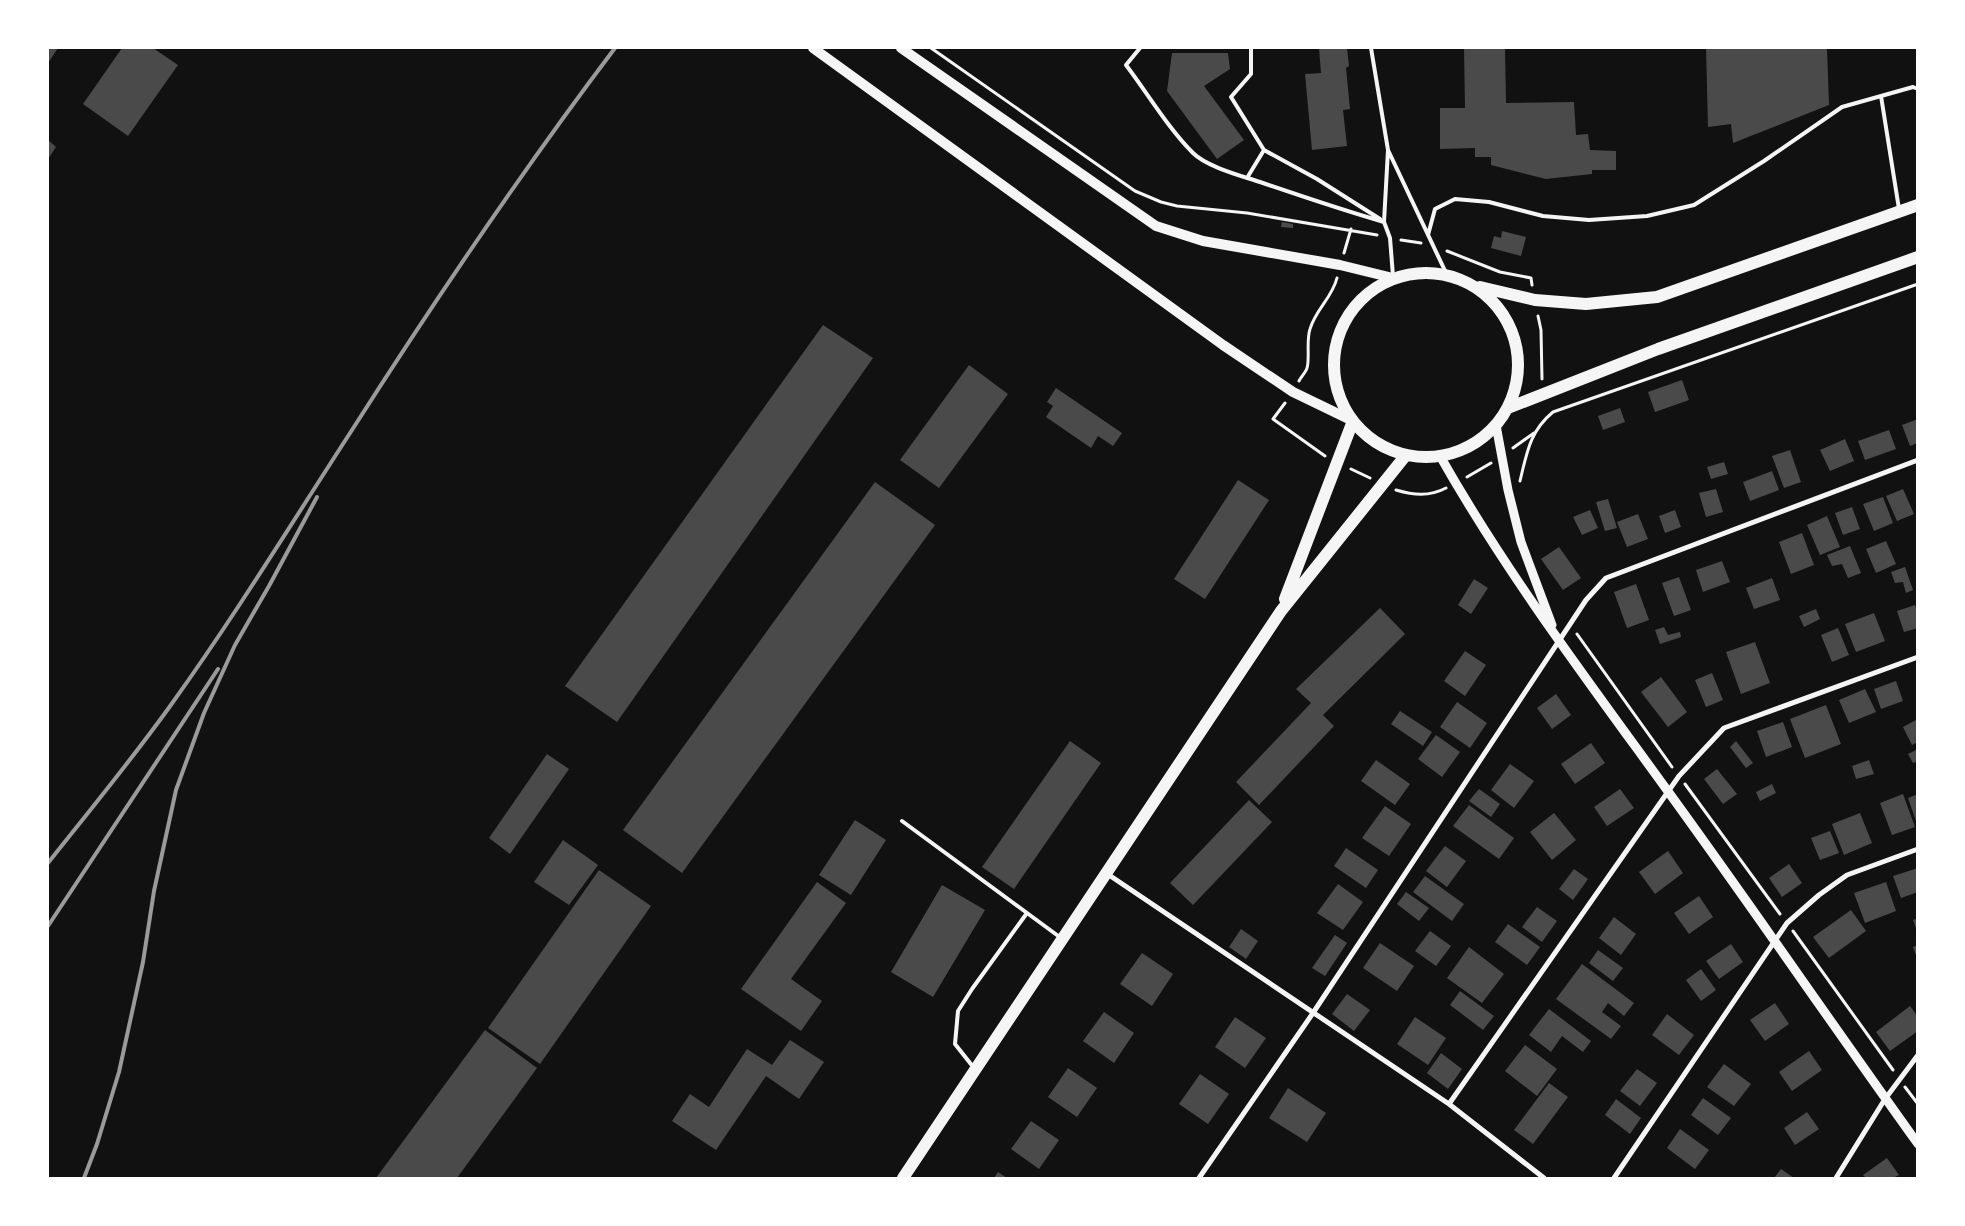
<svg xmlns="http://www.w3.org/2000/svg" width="1965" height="1226" font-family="'Nunito Sans',sans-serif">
<rect width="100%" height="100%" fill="#111"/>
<path fill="#4a4a4a" d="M48 48H58L48 63Z
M122 48H153L178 65 128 136 83 104Z
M1319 48H1347L1349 66 1346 68 1350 109 1343 110 1347 146 1312 150 1305 74 1321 73Z
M1464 48H1505L1506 103 1574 102 1576 135 1588 134 1590 150 1616 151V170H1592V174L1546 179 1491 165V157H1475V148L1440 149V108H1465Z
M1706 48H1827L1829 105 1733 143 1731 124 1708 127Z
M1172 53H1228L1230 69 1204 86 1244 140 1217 159 1167 91Z
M48 140 56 147 48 159Z
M1282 222 1293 224V228L1281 227Z
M1502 231 1526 237 1521 256 1491 248 1494 236 1501 238Z
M823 325 873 358 617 722 565 686Z
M969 365 1008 394 939 488 900 460Z
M1682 380 1689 400 1655 412 1648 392Z
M1056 388 1122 433 1113 446 1098 436 1091 448 1046 417 1053 406 1047 402Z
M1620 408 1625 422 1603 430 1598 416Z
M1918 419V443L1910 446 1902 425Z
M1889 430 1896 449 1865 460 1858 441Z
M1845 439 1854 461 1830 471 1820 450Z
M1790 450 1801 482 1784 488 1772 456Z
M1724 462 1728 474 1711 479 1707 467Z
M1772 471 1779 490 1750 501 1743 482Z
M1238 480 1269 500 1205 599 1174 579Z
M875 482 935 525 682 873 623 830Z
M1716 489 1723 512 1706 517 1699 493Z
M1903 489 1914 514 1897 521 1886 496Z
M1883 497 1893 523 1874 531 1863 504Z
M1608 499 1617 528 1605 531 1596 502Z
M1852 507 1860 529 1843 535 1835 513Z
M1590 510 1598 528 1582 535 1573 517Z
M1675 510 1681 527 1665 533 1659 516Z
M1638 514 1648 539 1627 547 1617 522Z
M1827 516 1840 547 1820 555 1807 525Z
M1802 533 1814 565 1791 574 1779 542Z
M1886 541 1896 564 1876 573 1866 549Z
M1850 546 1861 573 1848 578 1842 564 1832 566 1827 555Z
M1559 547 1581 578 1563 590 1541 559Z
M1722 561 1730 582 1703 592 1696 570Z
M1905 567 1913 590 1906 593 1903 582 1895 583 1891 572Z
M1679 577 1691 610 1674 616 1662 583Z
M1772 578 1780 600 1754 609 1746 588Z
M1474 579 1488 588 1471 614 1458 605Z
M1636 584 1649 620 1627 628 1614 592Z
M1915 605 1918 612V628L1904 632 1897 611Z
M1380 608 1405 634 1323 715 1334 726 1259 805 1236 782 1311 703 1296 689Z
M1816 609 1820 619 1804 627 1799 616Z
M1874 613 1885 641 1856 652 1845 624Z
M1664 627 1668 635 1680 632 1681 637 1660 644 1655 630Z
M1838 628 1849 655 1832 662 1821 635Z
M1755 642 1770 683 1741 694 1726 652Z
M1465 651 1486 665 1465 696 1444 681Z
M1712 673 1723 700 1706 707 1695 680Z
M1661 677 1687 712 1668 727 1641 692Z
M1896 681 1903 701 1881 709 1874 689Z
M1865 689 1876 712 1849 723 1839 700Z
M1556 694 1571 715 1552 729 1537 708Z
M1457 702 1487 723 1470 748 1440 727Z
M1826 705 1841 744 1805 758 1790 719Z
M1400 711 1432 732 1423 746 1391 724Z
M1916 720 1918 724V742L1912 745 1903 727Z
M1783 722 1792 747 1766 757 1757 731Z
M1436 735 1460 752 1442 777 1418 759Z
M1070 741 1101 763 1014 889 982 867Z
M1736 741 1753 763 1746 768 1730 747Z
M1591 743 1605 763 1575 784 1561 764Z
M1918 749V761L1913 763 1908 754Z
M547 754 569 769 510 854 489 838Z
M1376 760 1410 784 1395 805 1361 781Z
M1869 760 1874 774 1856 779 1852 766Z
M1510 764 1534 781 1514 808 1491 790Z
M1717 769 1737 794 1723 804 1704 779Z
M1772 784 1776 793 1760 801 1756 792Z
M1479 789 1500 804 1491 817 1469 801Z
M1620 789 1634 808 1607 826 1594 807Z
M1903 794 1915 827 1892 835 1880 803Z
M1918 794V824H1917L1908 798Z
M1249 800 1272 822 1193 905 1170 883Z
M1469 805 1514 838 1499 859 1453 826Z
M1385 806 1411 824 1389 856 1362 838Z
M1554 813 1576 840 1552 860 1530 832Z
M1860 813 1872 843 1844 855 1832 824Z
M855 820 886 840 851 895 819 875Z
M1830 831 1839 853 1820 860 1811 838Z
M563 840 598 865 569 905 534 882Z
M1445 846 1466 861 1447 887 1426 871Z
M1346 848 1378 870 1366 888 1334 866Z
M1668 851 1683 873 1655 894 1639 872Z
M1789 864 1802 883 1782 897 1769 878Z
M1918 868V892L1901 898 1893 876Z
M1574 869 1588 879 1573 900 1559 889Z
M599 870 651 906 540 1064 488 1028Z
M1425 876 1464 904 1452 921 1413 892Z
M817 882 846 903 791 979 822 1001 801 1031 741 989Z
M1886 882 1896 911 1865 923 1854 893Z
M1338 884 1363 902 1343 930 1317 913Z
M942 885 985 910 933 997 891 972Z
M1406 892 1429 908 1419 921 1397 904Z
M1699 896 1713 917 1689 934 1674 913Z
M1537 907 1557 921 1542 942 1522 927Z
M1851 910 1866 931 1829 958 1813 937Z
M1614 917 1636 934 1621 955 1599 938Z
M1918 918V931H1917L1913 920Z
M1508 924 1540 947 1527 965 1495 942Z
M1241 929 1258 941 1246 959 1229 947Z
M1430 931 1451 946 1436 966 1415 951Z
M1335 935 1347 943 1325 976 1312 968Z
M1380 943 1414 966 1397 991 1363 968Z
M1731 944 1743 962 1719 979 1706 961Z
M1918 945V958H1917L1913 947Z
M1469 947 1504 974 1482 1003 1447 978Z
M1598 950 1623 968 1613 981 1589 963Z
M1142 953 1173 974 1152 1006 1120 984Z
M1582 964 1634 1003 1624 1016 1608 1003 1602 1012 1621 1026 1611 1039 1556 999Z
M1701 969 1716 990 1701 1001 1686 980Z
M1460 991 1494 1016 1483 1030 1450 1005Z
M1347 994 1370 1010 1354 1031 1332 1014Z
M1775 1003 1789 1024 1765 1041 1750 1020Z
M1910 1006 1918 1017V1031L1890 1051 1876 1032Z
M1549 1009 1591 1041 1583 1052 1562 1036 1551 1052 1529 1035Z
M1104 1012 1134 1033 1114 1063 1083 1041Z
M1667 1014 1694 1035 1679 1055 1652 1035Z
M1235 1017 1266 1038 1245 1068 1215 1047Z
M1415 1017 1446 1038 1428 1065 1397 1044Z
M485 1030 537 1068 457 1178H376Z
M790 1040 824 1062 799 1099 766 1076 716 1150 672 1121 690 1094 709 1107 747 1049 772 1065Z
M1525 1045 1557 1069 1537 1096 1505 1071Z
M1809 1051 1822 1070 1792 1091 1779 1072Z
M1441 1053 1462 1069 1448 1089 1427 1073Z
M1724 1064 1751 1084 1734 1106 1707 1087Z
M1068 1068 1097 1088 1077 1117 1048 1097Z
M1637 1069 1657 1083 1640 1106 1620 1091Z
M1200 1074 1229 1094 1208 1124 1179 1104Z
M1549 1083 1568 1097 1533 1144 1514 1130Z
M1288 1088 1326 1113 1307 1142 1269 1118Z
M1703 1098 1731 1118 1718 1135 1691 1115Z
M1616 1099 1641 1118 1630 1134 1605 1115Z
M1807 1112 1819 1129 1795 1145 1784 1128Z
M1031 1121 1059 1140 1039 1169 1011 1149Z
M1680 1129 1709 1150 1695 1169 1667 1148Z
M1887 1158 1899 1175 1893 1178H1866L1863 1175Z
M1781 1169 1794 1178H1774Z
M998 1172 1007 1178H994Z"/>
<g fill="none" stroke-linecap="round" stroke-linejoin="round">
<path stroke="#f5f5f5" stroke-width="3" d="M931 48 1135 191 1161 202 1177 206 1247 213 1377 235
M1401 240 1421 243
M1447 251 1500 272 1531 278 1532 285
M1344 253 1351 229
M1538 316 1541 330 1542 379
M1299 381C1301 377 1306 372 1307 368 1310 359 1306 341 1310 329 1316 309 1332 298 1337 278
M1285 403 1273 419 1325 456
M1513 448 1534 433
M1351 469 1370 478
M1467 477 1491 463
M1520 481C1527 452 1530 431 1553 412L1918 284
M1396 490C1413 495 1429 497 1446 488
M1577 634 1672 767
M1685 784 1780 914
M1793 931 1893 1070
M1905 1087 1918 1104"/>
<path stroke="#f5f5f5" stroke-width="4" d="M1140 48 1126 65C1148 94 1168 128 1193 153 1207 167 1242 176 1260 182 1301 196 1342 210 1384 222
M1371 48 1388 150
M1881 96 1899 209
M1264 150 1317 179 1380 219
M1247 178 1264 150 1231 97 1251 74V48
M1428 235 1435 209 1455 199 1489 202 1543 216 1589 220 1647 216 1694 205 1764 161 1842 107 1913 87 1918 89
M1393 276 1390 238 1384 222 1388 150 1447 275
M902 821 1061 938
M974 1068 955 1044 958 1011 972 989 1027 913"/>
<path stroke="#f5f5f5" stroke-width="5" d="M1106 873 1449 1104 1544 1178
M1449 1104 1679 776 1724 728 1918 657
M1199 1178 1313 1013 1586 600 1606 578 1918 460
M1614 1178 1787 923 1819 895 1847 875 1918 849
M1836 1178 1885 1099 1918 1055"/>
<path stroke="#f5f5f5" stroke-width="9" d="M1496 425 1508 490 1521 542 1552 625
M1440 456C1507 574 1588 681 1667 790 1752 907 1834 1027 1918 1144"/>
<path stroke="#f5f5f5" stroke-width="10" d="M813 48 1223 345 1293 392 1353 421
M901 48 1156 226 1203 241 1340 265 1393 278"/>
<path stroke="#f5f5f5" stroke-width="12" d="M1334 365a92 92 0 1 1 184 0a92 92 0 1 1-184 0Z
M1480 287 1535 300 1586 304 1657 297 1918 205
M1508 408 1658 349 1918 257
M1285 599 1353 421
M903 1178 1281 611 1406 455"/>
<path stroke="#9a9a9a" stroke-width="4" d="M48 863C90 810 134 757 173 702 236 614 293 521 352 430 435 300 522 171 615 48
M48 926 218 669
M84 1178 97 1144 119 1072 143 962 154 891 176 790 204 713 235 645 269 586 317 497"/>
</g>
<rect width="1965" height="1226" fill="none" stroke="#ffffff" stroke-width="98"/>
</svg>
